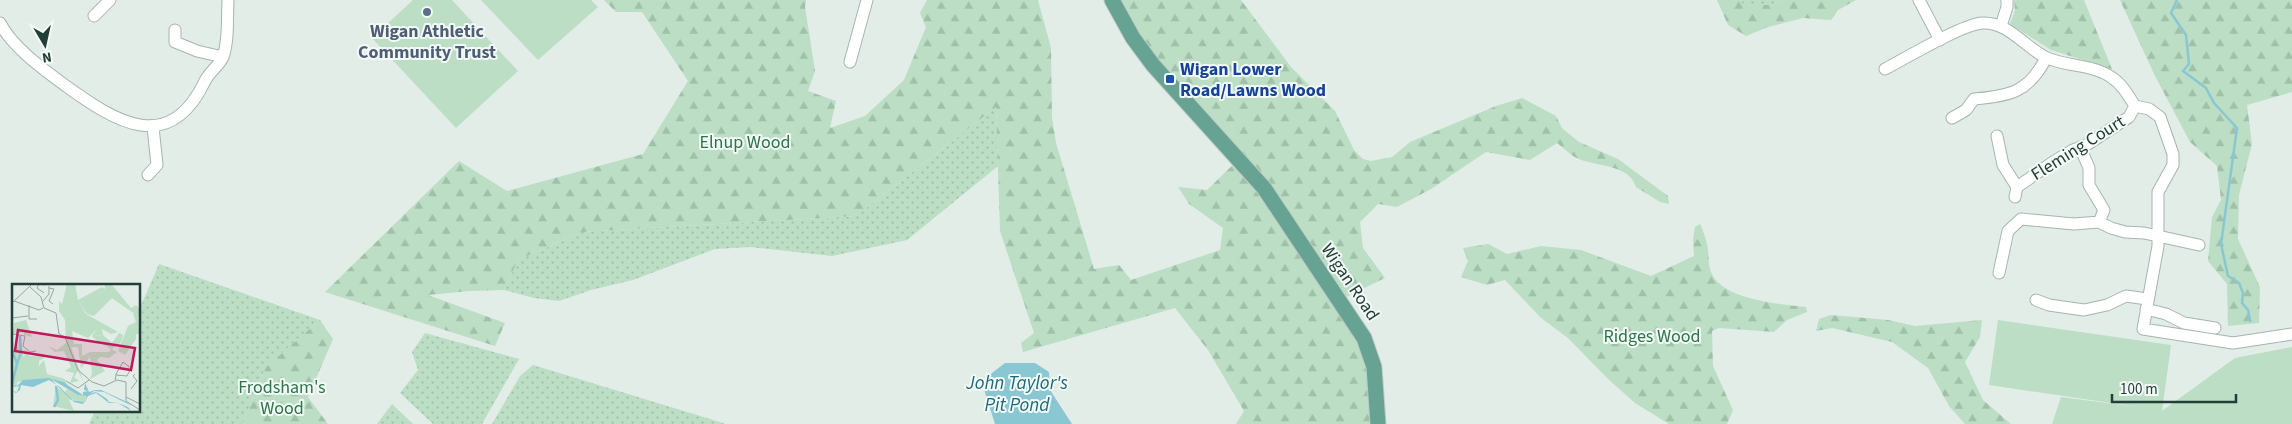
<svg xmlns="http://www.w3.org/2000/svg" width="2292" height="424" font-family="'Source Sans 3',sans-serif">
<defs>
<pattern id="grass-dots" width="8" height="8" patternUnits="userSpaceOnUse" patternTransform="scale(1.25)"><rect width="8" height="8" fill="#bbdec4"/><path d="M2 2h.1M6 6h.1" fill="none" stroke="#a0c0a9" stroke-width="1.8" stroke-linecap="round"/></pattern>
<pattern id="forest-firs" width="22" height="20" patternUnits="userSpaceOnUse" patternTransform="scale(1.25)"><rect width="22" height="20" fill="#bbdec4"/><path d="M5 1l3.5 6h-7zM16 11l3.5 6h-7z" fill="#a0c0a9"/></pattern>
</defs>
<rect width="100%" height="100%" fill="#e2ede8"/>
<path fill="url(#grass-dots)" d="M1740 0H1781L1771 5H1743Z
M996 107 998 166 907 240 832 256 750 247 715 249 633 280 591 290 559 301 534 298 504 290 518 260 582 232 856 216Z
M159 264 320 320 266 367 242 424H89L95 410H139V310Z
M425 333 519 359 482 424H433L400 393 418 370 412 352Z
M533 365 710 419 726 424H492L520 376Z
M392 404 413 424H377Z"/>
<path fill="url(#forest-firs)" d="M604 0H806L805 7 815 71 808 91 836 101 830 128 865 116 904 80 926 27 920 13 927 0H1038L1051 48 1052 117 1056 143 1094 269 1119 265 1131 280 1220 250 1223 228 1189 204 1178 187 1207 190 1241 157 1148 54 1117 0H1241L1291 67 1335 111 1354 150 1363 159 1371 161 1392 157 1410 142 1496 106 1522 98 1556 116 1562 128 1579 142 1618 159 1668 196 1669 204 1660 202 1636 187C1629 164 1598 167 1579 159 1571 156 1564 148 1557 143L1530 160 1486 152 1431 189 1397 207 1378 204 1360 222 1363 248 1385 278 1334 303 1371 362 1373 424H1236L1244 411 1208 350 1175 308 1023 352 1021 343 1034 333 1000 231 996 107 856 216 582 232 518 260 504 290 469 291 428 295 505 323 495 346 325 292 459 161 507 191 643 154 688 81 642 12H616Z
M1717 0H1740L1744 5H1771L1781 0H1856L1838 10 1831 20 1803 18 1768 27 1746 36 1728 25Z
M2014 0H2084L2112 69 2051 50 2010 24 2015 10Z
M2120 0H2292V92L2247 105 2252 144 2239 195 2238 239 2260 287 2259 323 2228 326 2227 284 2208 261 2212 217 2221 200 2217 166 2190 142 2155 76Z
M1700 224C1704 233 1707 241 1708 250 1709 256 1708 263 1710 269 1718 300 1780 304 1806 307L1807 312 1787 320 1774 332 1719 328 1712 331 1713 366 1733 410 1727 424H1669L1635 403 1608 379 1568 338 1541 318 1505 280 1487 285 1461 277 1468 261 1463 248 1488 244 1507 254 1541 246 1581 250 1651 276 1694 256 1693 239 1695 227Z
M1831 315 1888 320 1915 326 1982 320 1980 337 1965 362 1983 400 2011 424H1965L1949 406 1928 368 1892 342 1832 328 1816 331 1819 319Z
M320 320 333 339 308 397 328 424H242L266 367Z"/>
<path fill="#bbdec4" d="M413 0H452L518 71 456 128 372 38Z
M481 0H591L598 7 538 60Z
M1998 320 2171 345 2162 411 2235 358 2292 347V424H2052L2061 397 2145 408 1989 385Z"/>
<path fill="#89c7d2" d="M1005 363H1035L1049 372 1050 390 1072 424H995L983 386 992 373Z"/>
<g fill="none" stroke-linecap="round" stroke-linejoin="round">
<path stroke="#89c7d2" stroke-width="2.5" d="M2177 0 2171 13 2186 35 2189 64 2183 71 2206 88 2214 103 2237 128 2221 244 2228 276 2239 283 2243 293 2242 303 2248 310 2250 321"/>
<g stroke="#a5b5af" stroke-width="13">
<path id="minor" d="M1919 0 1940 40
M94 16 110 0
M0 23C12 47 44 70 66 86 116 122 169 156 205 81 209 72 219 66 223 57 229 40 227 17 228 0
M2001 26 2007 7V0
M175 30V42L197 51 223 57
M850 62 867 0
M1885 69C1906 58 1961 25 1982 23 2007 21 2025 47 2045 57 2066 67 2092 64 2111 77 2122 84 2128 95 2135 106L2149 109 2160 117 2173 154V165L2158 192V246L2143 329 2233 343 2292 334
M1952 118 1966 110 1974 99C2010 96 2029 92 2046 58
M1997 136 2003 165 2017 187 2015 197
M2080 147 2089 168V185L2104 210 2099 222
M148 175 157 165 153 127
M2017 187 2053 162 2073 150 2088 144 2129 117 2135 106
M2021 219 2074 224 2099 222 2111 228 2125 232 2144 233 2199 245
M1999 273 2008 231 2021 219
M2036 300 2049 305 2084 310 2107 305 2126 296 2147 299
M2146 309 2166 314 2184 323 2215 328"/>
</g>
<g stroke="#c1c9c7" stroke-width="17">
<path id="major" d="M1112 0 1133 38 1153 65 1264 188 1364 338 1374 367 1378 424"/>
</g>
<use href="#minor" stroke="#fff" stroke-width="11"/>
<use href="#major" stroke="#66a393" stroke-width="15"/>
</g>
<circle fill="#5c6f8a" stroke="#f3f9f6" stroke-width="2" cx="427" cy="12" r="5"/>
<rect fill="#1a4fb4" stroke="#f3f9f6" stroke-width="2" x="1165" y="74" width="10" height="10" rx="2.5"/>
<g text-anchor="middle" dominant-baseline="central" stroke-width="4" stroke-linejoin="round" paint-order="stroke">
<g font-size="18" font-weight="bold" fill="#4e5e75" stroke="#f3f9f6">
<text x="427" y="31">Wigan Athletic<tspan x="427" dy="21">Community Trust</tspan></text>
</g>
<g font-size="18" font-weight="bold" fill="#164399" stroke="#f3f9f6" text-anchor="start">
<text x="1180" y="69">Wigan Lower<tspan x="1180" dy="21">Road/Lawns Wood</tspan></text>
</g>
<g font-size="18" fill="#2b7548" stroke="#f3f9f6">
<text x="745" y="142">Elnup Wood</text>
<text x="1652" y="336">Ridges Wood</text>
<text x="282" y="387">Frodsham's<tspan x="282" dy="21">Wood</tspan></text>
</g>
<g font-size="18" fill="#223e37" stroke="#f3f9f6">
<text transform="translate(2078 148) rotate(-32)">Fleming Court</text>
<text transform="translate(1350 282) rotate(56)">Wigan Road</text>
</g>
<g font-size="19" font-style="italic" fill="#1b6a7b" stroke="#f3f9f6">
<text x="1017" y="383">John Taylor's<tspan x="1017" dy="22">Pit Pond</tspan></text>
</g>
</g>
<g transform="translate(12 284)">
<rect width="128" height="128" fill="#e2ede8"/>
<path d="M89 0 100 1 119 24 124 21 127 24V33L100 14 82 32 75 30 66 16 90 3 93 5V1ZM127 40V50H124V55L113 71 106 67ZM107 49 111 51 109 58 100 65 86 58 82 52 91 51 100 59Z" fill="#bbdec4"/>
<path d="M55 0H63L66 16 74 30 106 48 99 50 90 45 91 51 82 52 86 58 80 52 85 45 76 54 60 47 62 60H70V72L78 68H95L99 67 97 64 105 68 97 74 88 73 85 76 93 87 78 95 80 90 78 73 69 84 66 63H59L72 99 66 87 62 93 67 97 58 99 62 89 53 87 59 83 52 67 43 68 36 62 45 66 54 59 53 36 47 27V17L50 20ZM121 30H126L127 40 106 67 116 42 124 38ZM7 51 12 74 13 65 18 72 31 70 32 74 28 72 32 74 27 77V82L32 76 35 90 53 95 55 101 34 94 5 98V102L0 101 3 72 0 66 6 62ZM44 103 54 109 62 127 41 122ZM56 105 66 111 76 112 73 118 57 115 53 107Z" fill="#bbdec4"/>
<path d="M14 36 20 53 12 51V48L1 50 2 39Z" fill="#bbdec4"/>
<path d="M36 94 51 98 71 111V108L76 107 72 106 73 99 77 108 83 106H89L113 117 120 122 92 108 82 107 78 110 83 108 86 109 95 115 97 118 106 119 116 123 119 127 106 119H97L84 109 76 112 71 120 62 118 48 103 37 96 21 103 9 101 8 106 4 109 0 107 5 108 7 102 3 103 0 102V101L5 102 11 96ZM39 95 66 111 75 112 73 118 59 116Z" fill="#89c7d2" fill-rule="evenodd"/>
<path fill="none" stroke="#89c7d2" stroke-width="2.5" d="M0 66 5 80 0 100M5 80 9 68 8 52M42 123 46 116 44 102"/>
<path fill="none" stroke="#95a7a1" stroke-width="1" d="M18 3 29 13 32 24 44 29 47 50 53 53 66 86 80 98 92 102 105 96 114 98V113L128 120M37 4 42 5 37 17 41 20M32 9 25 4 27 0 33 1M2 17 27 26 31 24M31 17 37 10V2M0 19 20 0M17 21V35H25M0 34 16 32M0 50 13 52 11 62 18 68 24 67M103 96 104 92V90L111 78 119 84 115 92 104 91M54 97 66 104 77 96M119 105 125 97 121 92 123 90M114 113V117L128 126"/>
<path fill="#c2185b" fill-opacity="0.15" stroke="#c2185b" stroke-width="2.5" d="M6 46 123 64 119 86 3 67Z"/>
<rect width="128" height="128" fill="none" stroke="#223e37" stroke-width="2.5"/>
</g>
<g transform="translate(45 45) rotate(171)" stroke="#f3f9f6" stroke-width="4" paint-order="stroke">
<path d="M0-4L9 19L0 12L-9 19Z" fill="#223e37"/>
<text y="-8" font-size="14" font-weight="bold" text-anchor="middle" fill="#223e37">N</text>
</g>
<path d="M2112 394v8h124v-8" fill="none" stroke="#223e37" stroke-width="2.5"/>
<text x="2120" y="394" font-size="15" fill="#223e37" stroke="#f3f9f6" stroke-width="4" paint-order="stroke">100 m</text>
</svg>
